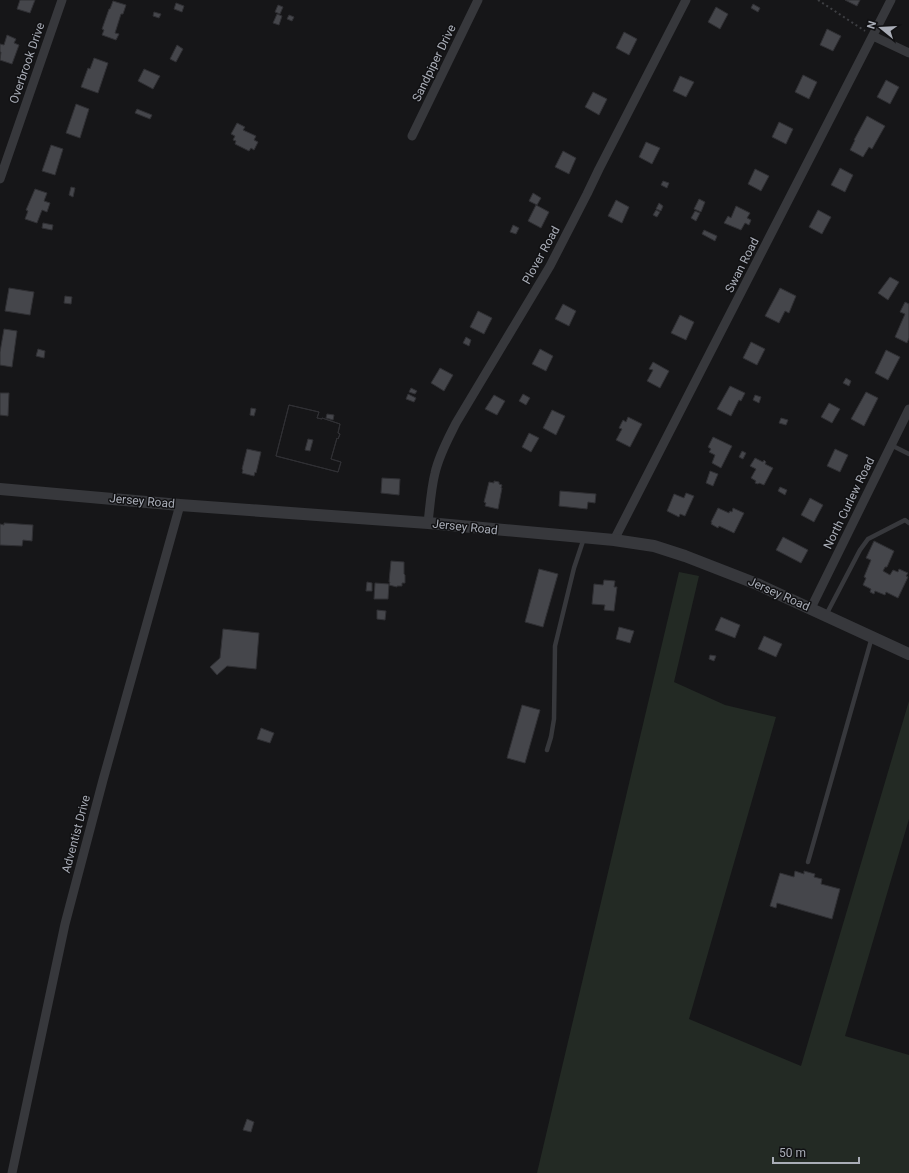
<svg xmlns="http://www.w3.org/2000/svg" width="909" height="1173" font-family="Roboto,sans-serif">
<rect width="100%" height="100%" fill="#161618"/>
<path fill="#232a24" d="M679 572 699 576 674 682 725 705 776 717 689 1019 801 1066 909 701V819L845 1036 909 1055V1173H537Z"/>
<path fill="#45464b" stroke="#303034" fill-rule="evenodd" d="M20 0H35L30 13 17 9Z
M845 0H860L857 6Z
M113 1 126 5 123 14H121L115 33 119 34 116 40 102 35 104 30 102 29 109 9H110Z
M176 3 184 6 182 12 174 9Z
M753 4 760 8 758 12 751 8Z
M278 5 283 7 280 14 275 12Z
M716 7 728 14 720 29 708 22Z
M154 12 161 14 159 18 153 16Z
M277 14 282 16 279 25 273 23Z
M289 15 294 17 292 21 287 19Z
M827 29 841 36 833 51 820 45Z
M624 32 637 39 629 55 616 48Z
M7 35 16 39 14 43 19 45 12 64 0 60 1 52H0V44L4 45Z
M177 45 183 49 176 62 170 59Z
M94 58 108 63 98 93 81 87 88 68 90 69Z
M144 69 160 76 153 89 138 81Z
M803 75 817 82 809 99 795 92Z
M680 76 694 82 686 97 673 91Z
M886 80 899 87 890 104 877 97Z
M593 92 607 99 599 115 585 107Z
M76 104 89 109 80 138 66 133Z
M137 109 152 115 150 119 135 113Z
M867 116 885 126 872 149 869 147 863 157 850 150 855 140H854Z
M779 122 793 129 786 144 772 137Z
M237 123 245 127 243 130 256 136 254 140 258 142 254 150 251 148 249 151 235 144 236 141 233 140 235 136 231 134Z
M646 142 660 148 652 164 639 157Z
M51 145 63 149 55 175 42 171Z
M563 151 576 158 569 174 555 167Z
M840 168 853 175 845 192 831 185Z
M755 169 769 176 761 191 748 184Z
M663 181 669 183 667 188 661 185Z
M71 187 75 188 73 197 69 195Z
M35 189 47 193 44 201 50 203 47 212 42 210 37 223 25 219 28 211 26 210Z
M533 193 541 198 537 205 529 201Z
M699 199 705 202 701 212 694 209Z
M616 200 629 207 622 223 608 216Z
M659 203 663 206 661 211 656 209Z
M536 205 549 212 541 228 528 221Z
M736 206 750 213 747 218 751 220 749 225 745 223 741 230 724 223 728 216 731 218Z
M656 210 660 212 657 217 653 215Z
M818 210 831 217 822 234 809 227Z
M695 211 700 213 696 221 691 218Z
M43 223 53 225 52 230 42 228Z
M513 225 519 228 516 234 510 232Z
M704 230 717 236 715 241 702 234Z
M890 277 899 282 888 300 878 293Z
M9 288 34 292 30 315 5 311Z
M780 288 796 296 789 313 785 311 779 323 765 316Z
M65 296 72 297 71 304 64 303Z
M905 302 909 304V338L907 343 895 337 905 314 900 312Z
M563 304 576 311 569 326 555 319Z
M478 311 492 318 484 334 470 327Z
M680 315 694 322 686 340 671 333Z
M4 329 17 331 12 367 0 365V352Z
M466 337 471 340 469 346 463 343Z
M751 342 765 349 757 365 743 358Z
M38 349 45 351 44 358 36 356Z
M540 349 553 356 546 371 532 364Z
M886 350 900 357 888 380 875 373Z
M653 362 669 371 660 388 647 381 653 370 649 369Z
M440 368 453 375 444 391 431 383Z
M846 378 851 381 849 386 843 383Z
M730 386 745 393 741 401 739 400 731 416 717 409Z
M411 388 417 391 415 394 409 392Z
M866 392 878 398 864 426 851 419Z
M0 393H9L8 416 0 415Z
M408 394 416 398 414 402 406 399Z
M523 394 530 398 526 405 519 401Z
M494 395 505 401 497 415 485 409Z
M755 395 761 397 759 403 753 400Z
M829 403 840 409 832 423 821 417Z
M289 405 319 412 317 418 322 419V418L340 424 338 433 340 434 338 439 337 438 331 459 341 462 338 472 276 456ZM308 439 313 440 310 451 305 450Z
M289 405 319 412 317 418 322 419V418L340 424 338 433 340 434 338 439 337 438 331 459 341 462 338 472 276 456Z
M251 408 256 409 254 416 250 415Z
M552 410 565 416 556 435 543 428Z
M327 414 334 415 333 420 326 418Z
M628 417 642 424 630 447 616 440 622 429 619 428 623 420 626 422Z
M781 418 788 420 786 425 779 423Z
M529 433 539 438 531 452 522 447Z
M713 437 732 446 721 468 712 463 715 455 709 452 711 449 708 447Z
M247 449 261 452 256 473 255 472 254 476 242 473 243 470 242 469Z
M835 449 848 455 840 472 827 466Z
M742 451 746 453 743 459 739 457Z
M755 458 763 462 764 460 766 462 765 464 773 468 764 485 759 483 758 484 755 483 756 481 751 478 756 469 750 466Z
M710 471 718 474 713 486 706 483Z
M382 478 400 479 399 495 381 493Z
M494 481 499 482V484L502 485 501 488H502L498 509 485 506 486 503 484 502 489 482 494 483Z
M780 487 787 490 785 495 778 491Z
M560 491 596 494 595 503 588 502 587 509 559 506Z
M686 493 694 496 685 516 680 514 679 517 667 511 674 494 684 498Z
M810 498 823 505 814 522 801 515Z
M718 508 729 513 730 511 732 512 733 508 744 513 734 533 719 526 718 528 711 524 712 522H711Z
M4 523 33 525 32 541 23 540 22 546 0 545V524L4 525Z
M783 537 808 550 801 563 776 550Z
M874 541 894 551 887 567H885L883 571 890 575 893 570 898 572 899 569 908 573 906 576 908 577 898 598 886 592 885 595 875 591 874 594 870 592 871 589 863 585 866 578 864 577 871 560 866 558Z
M391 561 404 562V574L405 575V583H402V586H397V587L389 585 390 582H389Z
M539 569 558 574 543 627 525 622Z
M604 580 615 581 614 587H617L614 611 604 610 605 605 592 604 594 584 603 585Z
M367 582 372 583V591H366Z
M375 583 389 584 388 599H374Z
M377 610 386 611 385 620 377 619Z
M721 617 740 625 735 638 715 630Z
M619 627 634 631 630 643 616 639Z
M223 629 259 633 256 669 227 666 217 675 210 667 220 658Z
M764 636 782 644 776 657 758 649Z
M710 655 716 656 714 661 709 659Z
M522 705 540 710 525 763 507 758Z
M261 728 274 733 270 743 257 739Z
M795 871 804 874V871L815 874 814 877 822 879 821 884 840 889 832 919 777 903 776 908 770 906 780 873 794 877Z
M247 1119 254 1122 251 1132 243 1130Z"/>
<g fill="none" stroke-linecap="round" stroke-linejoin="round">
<path stroke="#3e3f43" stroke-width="2" stroke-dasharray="2 3" stroke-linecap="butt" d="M818 0 865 31"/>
<path stroke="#37383c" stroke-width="4.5" d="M891 445 909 454
M826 615 860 550 868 539 905 520 909 523
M547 750 551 737 554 719 555 646 574 568 584 538
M808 862 872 637"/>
<path stroke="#37383c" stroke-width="9" d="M873 36 909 53
M412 136 478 0
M0 179 62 0
M428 523C430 506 431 489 435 473 439 455 448 439 456 423L550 266 587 194 599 169 686 0
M614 540 891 0
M811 608 909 409
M12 1173 65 924 103 780 180 505"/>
<path stroke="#37383c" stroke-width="12" d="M0 489 180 505 428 523 614 540 654 546 685 556 757 584 909 654"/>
</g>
<g text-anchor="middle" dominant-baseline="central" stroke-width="3" stroke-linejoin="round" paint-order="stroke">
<g font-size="12" fill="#a9adb7" stroke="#111113">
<text transform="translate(27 63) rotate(-71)">Overbrook Drive</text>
<text transform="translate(434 63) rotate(-64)">Sandpiper Drive</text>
<text transform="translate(541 255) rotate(-61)">Plover Road</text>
<text transform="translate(742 265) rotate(-63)">Swan Road</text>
<text transform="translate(142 501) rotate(5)">Jersey Road</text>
<text transform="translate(849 503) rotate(-64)">North Curlew Road</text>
<text transform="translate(465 527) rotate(6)">Jersey Road</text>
<text transform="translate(779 594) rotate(24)">Jersey Road</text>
<text transform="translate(76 834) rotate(-75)">Adventist Drive</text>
</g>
</g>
<g transform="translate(881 28) rotate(288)" stroke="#111113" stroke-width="3" paint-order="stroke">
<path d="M0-3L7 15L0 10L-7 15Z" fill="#a9adb7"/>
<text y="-6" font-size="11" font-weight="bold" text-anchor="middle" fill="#a9adb7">N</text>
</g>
<path d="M773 1157v6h86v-6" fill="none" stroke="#a9adb7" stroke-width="2"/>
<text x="779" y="1157" font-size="12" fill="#a9adb7" stroke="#111113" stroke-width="3" paint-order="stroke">50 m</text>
</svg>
